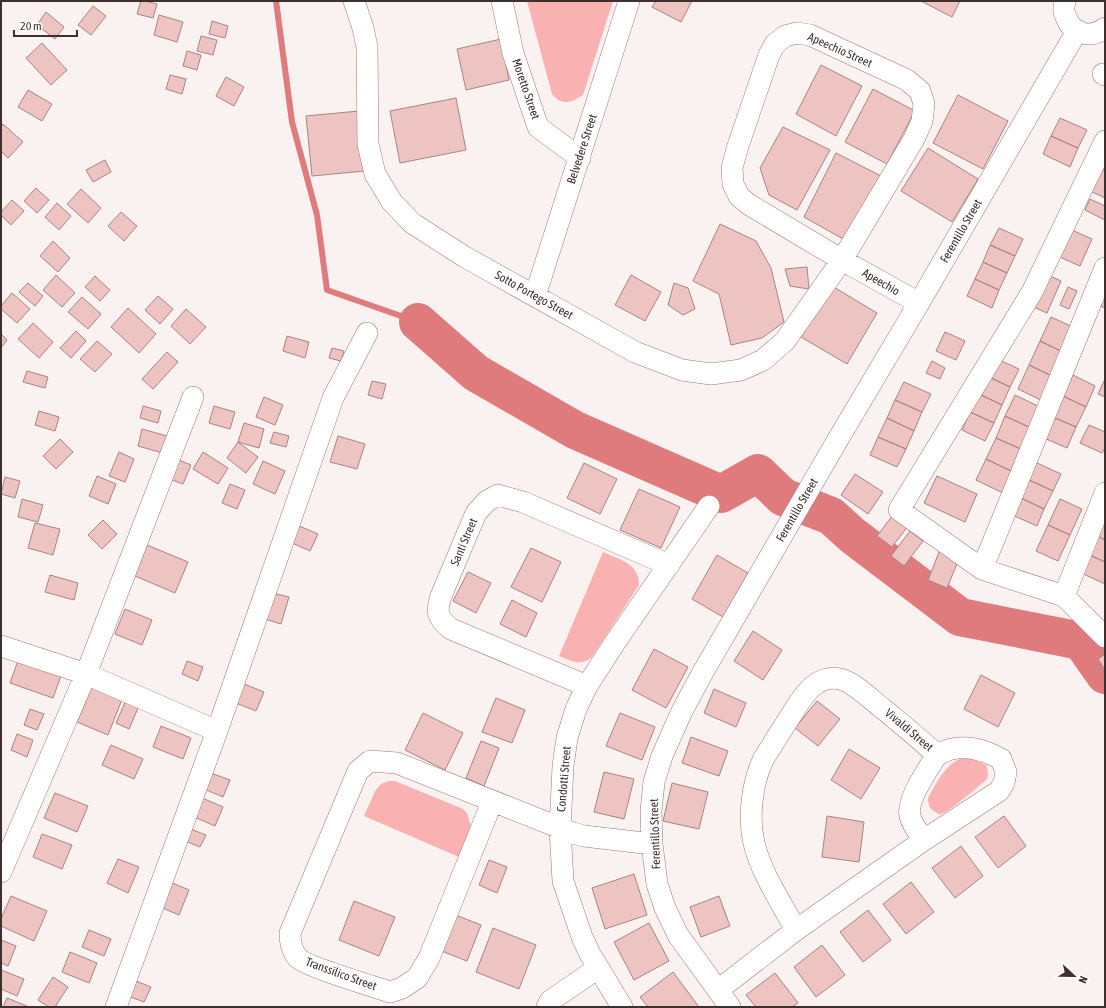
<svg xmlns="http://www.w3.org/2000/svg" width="1106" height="1008" font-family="'Asap Condensed',sans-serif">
<rect width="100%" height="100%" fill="#faf1f1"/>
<path fill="#fab1b1" d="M527 1H613L583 95C571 103 562 106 552 94Z
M603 552C620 560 639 563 639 585L592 657C580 667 572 661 559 656Z
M967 757 986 765C988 770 989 775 986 780 979 786 947 814 940 814 939 814 935 812 934 811 929 809 928 803 928 798 937 782 947 760 967 757Z
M389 781H395L463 809 467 813 471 827 459 857 364 816 375 791 381 784Z"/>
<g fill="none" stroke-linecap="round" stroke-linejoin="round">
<path stroke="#e07b7d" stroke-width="6" d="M276 1 292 122 317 215 327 290 418 322"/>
<path stroke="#e07b7d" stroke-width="38" d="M418 322 476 373 575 430 721 494 758 473 783 497 831 516 852 535 960 617 1081 641 1105 675"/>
</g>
<path fill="#eec4c3" stroke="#aa8383" d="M141 1H145L157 4 153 18 137 14Z
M656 1H692L681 22 652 7Z
M921 1H960L952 17Z
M93 6 106 16 91 35 78 25Z
M46 12 64 27 55 39 37 25Z
M159 15 183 22 177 42 154 35Z
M212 21 228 26 225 38 209 34Z
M201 36 217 40 213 55 197 51Z
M501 39 509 80 466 90 457 49Z
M42 43 67 70 51 85 26 58Z
M187 51 201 55 197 70 183 66Z
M821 65 862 86 836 136 796 114Z
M170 75 186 79 182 94 166 89Z
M226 77 244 87 234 106 216 96Z
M873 89 915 111 887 164 845 142Z
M28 90 52 104 42 121 18 107Z
M958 95 1008 121 983 169 933 143Z
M456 98 466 150 400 163 390 111Z
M359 111 365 171 312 176 306 116Z
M1060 118 1087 130 1078 148 1051 136Z
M3 124 23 142 8 158 1 151V127Z
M783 127 830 150 797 210 769 195 760 168Z
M1051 136 1078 148 1070 167 1043 154Z
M928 148 978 179 952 222 901 191Z
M836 153 881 176 845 240 804 217Z
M105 160 111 172 93 182 86 170Z
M1096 167 1105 171V198L1086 189Z
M36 188 49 200 37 213 24 201Z
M81 189 101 208 88 223 67 204Z
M1090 199 1105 206V220L1085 210Z
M12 200 24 211 11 225 1 215V212Z
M57 203 71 216 59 230 45 217Z
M121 212 137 226 124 241 108 226Z
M720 224 756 241 771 268 784 322 762 338 731 345 719 294 693 281Z
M1065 227 1092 239 1080 266 1053 254Z
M999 228 1023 239 1015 256 990 245Z
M53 241 70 258 58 272 40 256Z
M990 245 1015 256 1007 273 983 262Z
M983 262 1007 273 999 290 975 279Z
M807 267 809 289 790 286 785 269Z
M1044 273 1061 281 1047 313 1029 305Z
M56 275 75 293 62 307 43 290Z
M631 275 661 292 645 321 615 305Z
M95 276 110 290 100 301 85 287Z
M975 279 999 290 992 308 967 296Z
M28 283 43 296 35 306 19 292Z
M674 283 688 288 695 309 683 315 668 305Z
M832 286 877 313 847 364 801 337Z
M1068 287 1077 291 1069 309 1060 305Z
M1105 287V308L1094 303Z
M12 293 30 309 17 323 1 309V306Z
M158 296 173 309 160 324 145 310Z
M82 297 101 314 88 329 68 312Z
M128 308 156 334 139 353 111 327Z
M186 309 206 327 190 344 171 326Z
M1051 317 1077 329 1065 353 1040 341Z
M33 323 53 342 39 358 18 339Z
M76 331 86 341 71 358 60 348Z
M945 332 965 341 956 360 936 351Z
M1 334 7 340 1 348Z
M287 336 309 342 305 358 283 351Z
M97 341 112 354 95 372 80 359Z
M1040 341 1065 353 1054 377 1029 365Z
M332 348 344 351 341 361 329 358Z
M167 352 178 362 153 389 142 379Z
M995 358 1019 369 1010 387 987 376Z
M932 361 945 368 940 379 926 373Z
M1029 365 1054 377 1043 401 1018 389Z
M27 371 48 377 45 388 23 382Z
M1073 375 1095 386 1086 407 1063 396Z
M987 376 1010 387 1002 405 979 394Z
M1105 379V397L1098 394Z
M372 381 386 384 382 399 368 395Z
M904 382 931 394 922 412 895 400Z
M979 394 1002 405 994 423 970 412Z
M1015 395 1042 408 1033 429 1005 416Z
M1063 396 1086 407 1076 427 1053 417Z
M264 397 283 405 275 425 256 417Z
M895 400 922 412 914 431 887 418Z
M143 406 161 411 158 423 140 418Z
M214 406 235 412 230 429 209 423Z
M39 411 59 417 55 431 35 425Z
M970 412 994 423 985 441 962 430Z
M1005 416 1033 429 1023 450 996 438Z
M1053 417 1076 427 1067 448 1044 438Z
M887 418 914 431 906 449 878 437Z
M244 423 264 429 259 448 238 442Z
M1089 425 1105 432V448L1102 453 1080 443Z
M142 429 171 437 166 454 138 446Z
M274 432 289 436 286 447 270 443Z
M338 436 365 444 357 469 330 462Z
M878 437 906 449 897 467 870 455Z
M996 438 1023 450 1013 472 986 459Z
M60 439 73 452 56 469 43 456Z
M238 442 258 457 246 473 227 458Z
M119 452 134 459 125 482 109 476Z
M203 452 228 468 218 484 193 469Z
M176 459 191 465 183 484 169 479Z
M986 459 1013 472 1003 493 976 480Z
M263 461 285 471 275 494 253 484Z
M1035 462 1061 474 1053 491 1027 479Z
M584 463 617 479 600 514 567 498Z
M855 474 883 492 868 514 841 495Z
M97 476 116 484 108 504 89 496Z
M937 476 977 494 965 522 924 503Z
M5 477 20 481 15 498 1 494Z
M1027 479 1053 491 1044 509 1019 497Z
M230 484 245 490 237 509 222 503Z
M639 489 680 507 661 548 620 530Z
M1019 497 1044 509 1037 526 1010 514Z
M22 499 43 505 38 522 18 517Z
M1060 499 1082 509 1070 535 1048 525Z
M896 511 911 522 892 547 877 536Z
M1105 518V540L1094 534Z
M103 520 117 534 102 549 88 535Z
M35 523 60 529 53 555 28 548Z
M297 525 318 534 310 551 290 542Z
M1048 525 1070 535 1058 561 1036 551Z
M910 531 923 541 904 566 891 556Z
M1094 534 1105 540V562L1085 553Z
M147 545 188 562 175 593 135 576Z
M941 547 961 554 947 588 928 580Z
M531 548 561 562 542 602 511 587Z
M1085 553 1105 562V584L1077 571Z
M717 555 748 573 723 617 692 599Z
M468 572 491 583 476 613 453 601Z
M50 575 78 583 74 600 45 592Z
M272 593 289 597 281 624 265 619Z
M512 600 537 613 526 637 500 624Z
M125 609 152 620 142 645 115 634Z
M753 631 782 650 763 680 734 661Z
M654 649 688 667 666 708 632 690Z
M1105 654V670L1098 659Z
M20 655 63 670 53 698 10 683Z
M187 661 203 667 198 681 182 674Z
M981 675 1015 693 998 727 964 709Z
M95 680 125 692 108 735 77 722Z
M244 684 264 692 256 711 236 703Z
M714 689 746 703 736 727 704 713Z
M496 698 525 710 512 743 482 732Z
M126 700 139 706 129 729 116 723Z
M817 701 840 719 818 746 795 728Z
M30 709 44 714 37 730 24 725Z
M423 713 463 733 445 770 405 750Z
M620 713 655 727 642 760 606 746Z
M161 726 191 738 183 759 153 747Z
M17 734 33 740 27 757 11 750Z
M691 737 728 751 719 776 682 763Z
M481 741 499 748 484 786 466 778Z
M111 745 143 759 134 779 102 765Z
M849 749 880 768 861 799 831 780Z
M208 772 230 780 223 797 202 788Z
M604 772 634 779 624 819 594 812Z
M672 783 708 792 699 829 663 821Z
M55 793 88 806 77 832 44 818Z
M200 797 223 807 215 826 192 816Z
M827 816 864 822 859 862 822 857Z
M1004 816 1026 846 998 868 975 837Z
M188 828 206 835 200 847 183 840Z
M42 834 72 845 62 869 33 857Z
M961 846 983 876 955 898 932 868Z
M118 859 139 867 128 893 107 883Z
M489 860 507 867 497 893 479 885Z
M634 874 647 915 605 929 592 888Z
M170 882 189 890 179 915 160 907Z
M911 882 934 912 906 934 883 904Z
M11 896 47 911 34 941 1 926V919Z
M719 896 730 926 701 937 690 907Z
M354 901 395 917 379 956 339 940Z
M868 910 891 940 863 962 840 932Z
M453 914 481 925 467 961 439 950Z
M649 923 669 961 634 980 614 942Z
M493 928 536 945 519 989 476 972Z
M89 930 111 939 104 956 82 947Z
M1 940 16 946 8 966 1 963Z
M822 945 845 975 816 997 794 967Z
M70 952 97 963 89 983 62 972Z
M1 970 24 979 17 996 1 989Z
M673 972 699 1007H648L640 997Z
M775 973 798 1003 792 1007H756L746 995Z
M53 977 68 987 55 1007H49L38 1000Z
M131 979 151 987 144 1002 125 995Z
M7 998 27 1006V1007H3Z"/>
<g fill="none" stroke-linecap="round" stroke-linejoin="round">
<g stroke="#9f7878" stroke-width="22">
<path id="minor" d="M354 1 363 28 367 47 368 144 375 174 392 202 412 223 465 257 635 352 682 370 711 374 741 370 763 360 785 341 842 260 914 139 922 121 924 104 920 91 907 80 810 35 797 33 785 36 775 44 769 55 737 149 732 168 733 184 739 196 748 204 842 260 919 303
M502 1 513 53 538 127 580 158
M1065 1C1065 4 1063 8 1064 11 1064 13 1065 15 1066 17 1072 34 1091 39 1105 28
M1103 74 1105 75
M1105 141 1032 292 899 510 982 569 1064 596 1105 637
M535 296 629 1
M982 569 1105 268
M1064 596 1105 493
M1 646 86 674 217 731
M587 686 451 629C437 618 436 612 441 596L476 513 487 501 498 495 523 502 669 565
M492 802 429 958 417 978 402 988 390 992C375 987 304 966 297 957 291 949 290 942 290 933L358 771 370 761 397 763 573 833 584 836 652 844
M924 840C919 833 912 825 910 816 906 800 928 769 937 755
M1 872 86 674 193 397
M796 930C781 902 761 873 754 843 748 817 752 784 763 760 766 754 771 748 774 742 781 731 788 720 795 709 805 693 818 674 840 679 854 682 870 699 882 708 900 723 919 738 937 755
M718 990 796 930 924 840 999 791 1004 783 1006 772 1001 759C986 751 970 745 952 749 947 750 942 753 937 755
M116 1007 217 731 333 398 367 333
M547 1007 550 1001 598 968
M622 1007 590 954 582 937 563 881 560 829 563 766 567 738 576 709 587 686 614 644 709 506
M730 1007 678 935 665 908 657 884 652 844 651 811 654 782 662 756 682 711 703 672 837 441 919 303 1077 31"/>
</g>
<use href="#minor" stroke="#fff" stroke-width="21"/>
</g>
<g text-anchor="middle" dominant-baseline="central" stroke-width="3" stroke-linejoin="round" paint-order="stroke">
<g font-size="12" fill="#402f2f" stroke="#fff">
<text transform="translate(840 50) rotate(24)">Apeechio Street</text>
<text transform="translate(526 89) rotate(71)">Moretto Street</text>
<text transform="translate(582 149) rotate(-72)">Belvedere Street</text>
<text transform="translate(961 231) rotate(-60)">Ferentillo Street</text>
<text transform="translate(881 282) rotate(30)">Apeechio</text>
<text transform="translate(534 295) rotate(29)">Sotto Portego Street</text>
<text transform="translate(797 510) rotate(-60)">Ferentillo Street</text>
<text transform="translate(464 542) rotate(-67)">Santi Street</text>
<text transform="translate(909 730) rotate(40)">Vivaldi Street</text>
<text transform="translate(564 779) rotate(-85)">Condotti Street</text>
<text transform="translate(655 834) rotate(-92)">Ferentillo Street</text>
<text transform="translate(341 974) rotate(20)">Transsilico Street</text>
</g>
</g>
<rect width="1106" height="1008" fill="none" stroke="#402f2f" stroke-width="4"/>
<g transform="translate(1074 976) rotate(112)" stroke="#ffffff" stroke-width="3" paint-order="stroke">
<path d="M0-3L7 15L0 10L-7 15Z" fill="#402f2f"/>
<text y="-6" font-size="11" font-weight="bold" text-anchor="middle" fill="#402f2f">N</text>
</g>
<path d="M14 30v6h63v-6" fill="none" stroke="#402f2f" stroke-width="2"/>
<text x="20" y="30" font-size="12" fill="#402f2f" stroke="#ffffff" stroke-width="3" paint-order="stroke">20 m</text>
</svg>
